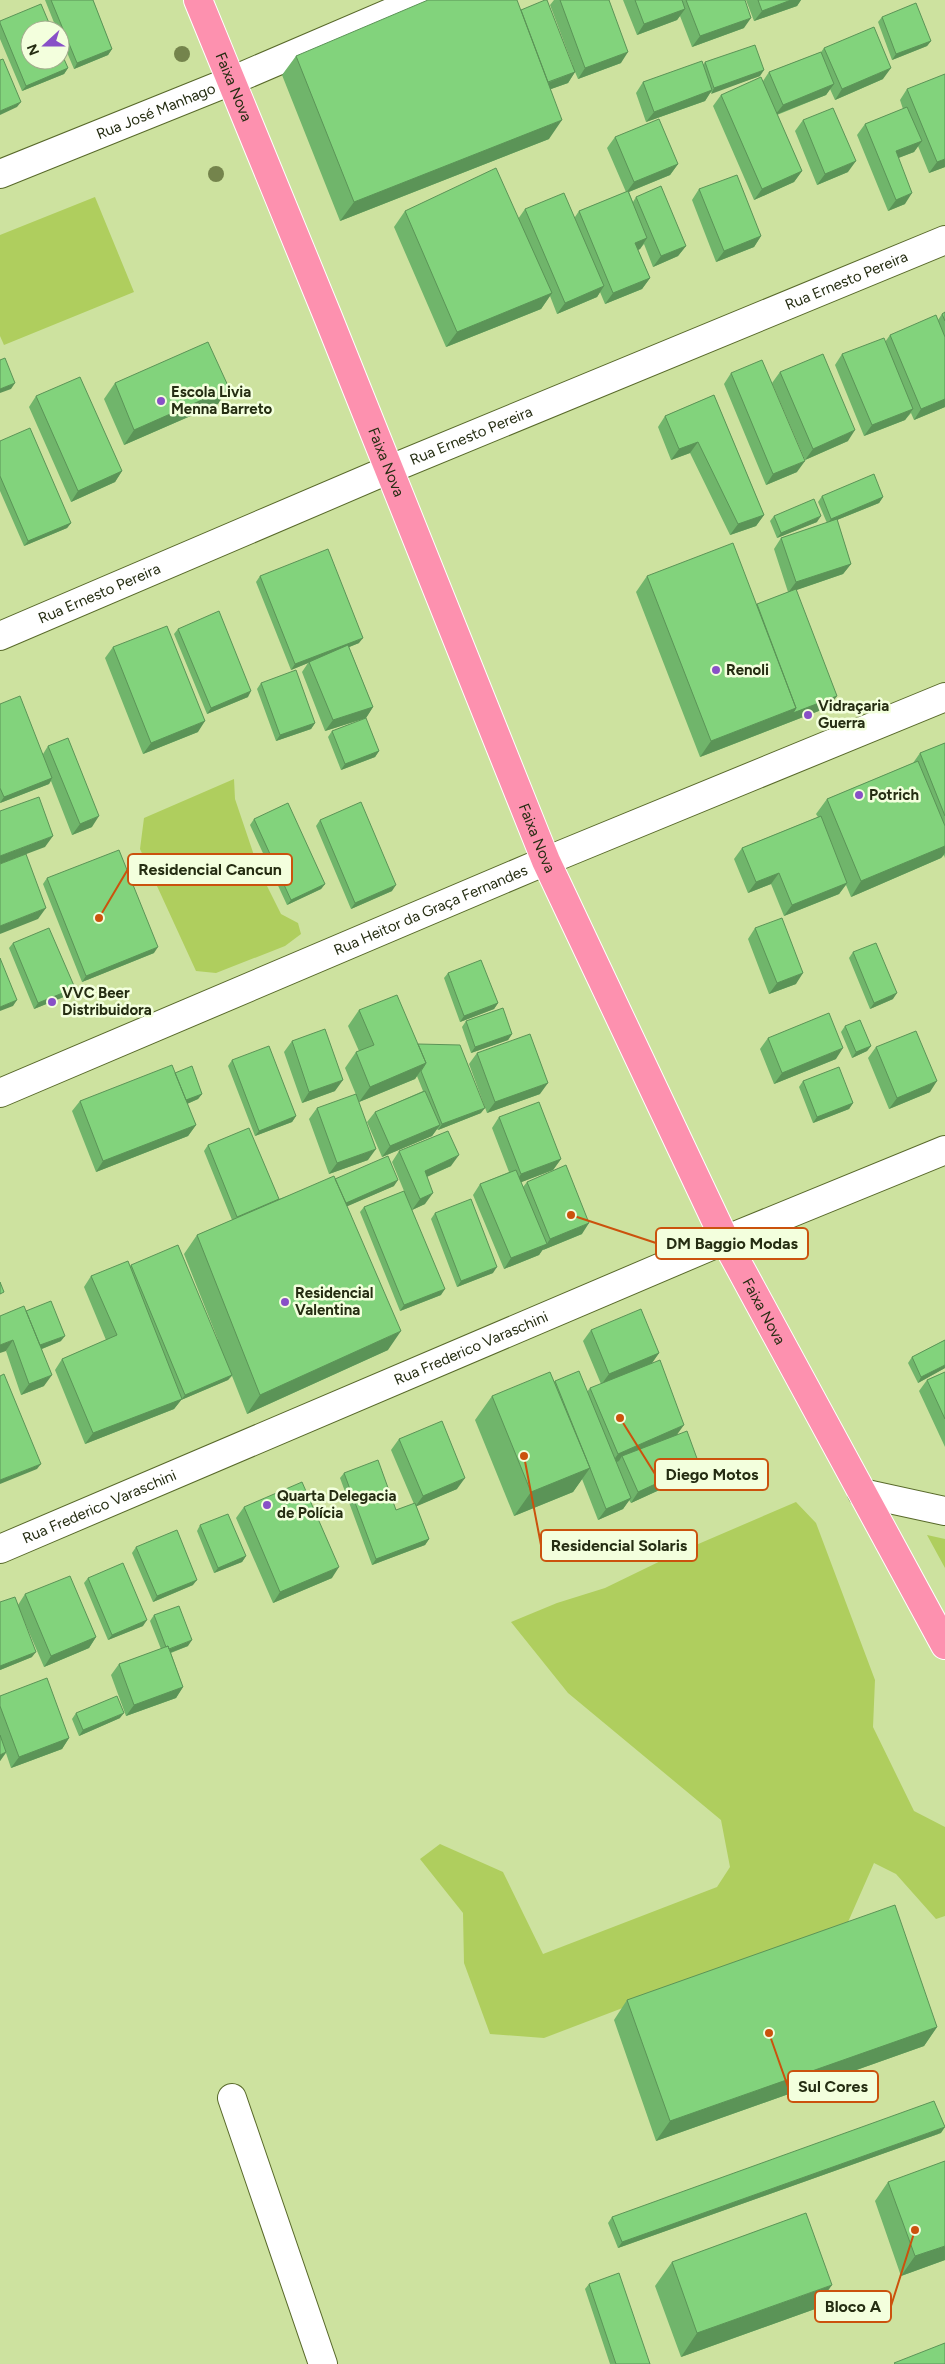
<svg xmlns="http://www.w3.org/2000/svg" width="945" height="2364" font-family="Figtree,sans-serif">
<rect width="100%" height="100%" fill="#cde29f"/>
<path fill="#afce5e" d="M95 197 134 292 4 345 0 336V235Z
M234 779 235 799 259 870 281 914 298 923 301 934 285 946 216 973 196 971 140 849 144 818Z
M796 1502 816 1523 875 1680 873 1727 914 1811 945 1827V1916L936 1919 896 1874 874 1863 848 1922 544 2038 490 2034 464 1963 463 1913 420 1859 440 1844 503 1872 543 1954 717 1887 730 1867 721 1820 568 1693 511 1622 557 1603 605 1588 675 1554Z
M927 1535 945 1539V1568Z"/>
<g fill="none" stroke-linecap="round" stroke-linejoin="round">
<g stroke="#58692a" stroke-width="30">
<g id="minor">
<path id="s1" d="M0 174 231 81 420 0"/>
<path id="s2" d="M0 636 388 470 945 240"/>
<path id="s3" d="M0 1093 546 861 945 697"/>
<path d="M862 1493 945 1511"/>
<path id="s4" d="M0 1549 725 1240 945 1150"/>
<path d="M232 2098 323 2364"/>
</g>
</g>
<g stroke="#fff" stroke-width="30">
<g id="highway">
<path id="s5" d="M198 0 328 317 546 861 725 1240 945 1645"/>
</g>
</g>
<use href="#minor" stroke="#fff" stroke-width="28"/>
<use href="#highway" stroke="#fd91af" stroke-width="28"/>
</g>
<g fill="#74844c">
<circle cx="182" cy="54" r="8"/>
<circle cx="216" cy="174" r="8"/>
</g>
<path fill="#70b56b" d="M45 0H93L112 49 108 55 74 69 60 36V30H57Z
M554 0H609L621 63 578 79 575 72 568 83 551 89 549 139 340 221 282 75 296 56 521 10 573 66 550 5Z
M623 0H745L744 28 692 47 680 16 677 20 637 35Z
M746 0H801L797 6 754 21Z
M882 17 931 41 927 46 892 60 878 22Z
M0 21 68 68 64 74 22 91 0 39Z
M824 48 883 79 835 100 830 89 826 95 777 115 802 171 794 182 754 200 713 106 721 95 763 81 769 72 821 52Z
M705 62 760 76 710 93 705 101 646 122 636 93 643 82 703 65Z
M907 89 945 167 929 173 918 146 914 152 898 158 905 204 888 211 857 135 865 124 903 109 900 100Z
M803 120 848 172 817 185 795 131Z
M615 137 678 164 670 175 629 192 633 202 636 197 686 246 678 256 653 267 644 244 640 249 638 250 650 278 642 289 605 304 600 292 597 297 557 314 550 296 541 309 446 347 394 227 405 211 518 219 525 209 575 217 579 211 626 192 607 148Z
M699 189 761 236 754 247 716 262 692 200Z
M945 312V407L914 420 911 413 905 420 864 436 835 365 842 354 885 342 890 335 938 320 942 314Z
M780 372 848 441 805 460 772 383Z
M731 373 797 472 766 485 724 384Z
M115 383 218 404 124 445 104 399Z
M714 395 764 515 756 526 730 535 690 453 671 460 658 427 665 416Z
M36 396 122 471 115 482 71 502 29 407Z
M0 441 71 523 67 528 24 546 0 491Z
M822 496 883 497 879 503 837 520 851 564 843 574 796 590 829 707 700 757 636 592 647 576 757 605 788 592 774 549 781 538 827 523 818 502Z
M774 516 817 522 777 538 770 521Z
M260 576 359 643 349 647 373 707 366 718 325 731 302 672 308 663 291 670 256 582Z
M178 629 248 697 207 714 174 634Z
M113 647 198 732 143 754 105 658Z
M261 683 315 723 311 729 276 741 257 689Z
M0 704 43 754 48 746 92 827 72 835 51 781 49 784 0 803Z
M332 731 379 751 375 757 341 770 328 737Z
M945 743V858L944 855 941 858 851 897 846 885 839 894 784 916 771 884 748 893 734 859 742 848 818 817 816 814 827 799 913 763 920 753Z
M254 819 325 884 321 889 287 905 250 825Z
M320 820 392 891 351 909 316 826Z
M47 878 154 953 82 982 43 884Z
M755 928 796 984 769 994 748 939Z
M13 943 75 988 71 994 34 1009 9 948Z
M853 952 893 999 870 1009 849 958Z
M448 973 498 1003 494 1009 460 1022 444 978Z
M359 1010 418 1044 481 1113 438 1130 437 1129 432 1136 382 1157 367 1122 375 1112 423 1091 417 1076 415 1079 359 1102 345 1068 356 1052 359 1051 348 1026Z
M466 1021 512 1034 508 1040 471 1053 462 1027Z
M845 1026 871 1046 867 1051 852 1058 841 1032Z
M768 1038 836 1059 774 1084 760 1049Z
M292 1041 335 1091 302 1103 284 1052Z
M876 1047 930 1092 889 1109 868 1058Z
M477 1053 540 1094 487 1113 469 1064Z
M232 1060 296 1116 292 1122 255 1136 228 1066Z
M175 1073 202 1094 198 1099 187 1104 196 1125 188 1136 96 1172 72 1111 80 1101Z
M803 1081 853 1103 849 1109 813 1123 799 1087Z
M317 1108 368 1160 329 1174 309 1119Z
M499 1117 561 1159 553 1170 521 1182 523 1187 527 1182 582 1234 543 1250H542L539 1255 504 1269 473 1195 480 1184 509 1172 492 1128Z
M208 1145 279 1199 335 1179 394 1186 347 1206 388 1350 247 1414 232 1376 228 1380 181 1400 174 1409 85 1444 55 1370 62 1359 106 1340 84 1287 91 1276 130 1266 131 1265 218 1340 184 1254 197 1235 232 1220 204 1151Z
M399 1151 451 1166 427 1177 425 1204 412 1210 441 1295 400 1311 360 1212 364 1207 404 1191 392 1162Z
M435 1213 493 1273 457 1287 431 1219Z
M26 1311 61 1341 42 1349 44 1386 21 1395 6 1351Z
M591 1330 659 1353 652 1363 692 1475 631 1503 629 1500 623 1509 598 1520 582 1479 573 1492 514 1516 475 1420 492 1396 554 1381 587 1392 590 1388 601 1384 583 1341Z
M945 1340V1368L918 1383 908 1363 912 1357Z
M945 1372V1447L919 1391 927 1380Z
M399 1439 457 1489 416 1506 429 1539 425 1545 372 1565 340 1478 344 1473 396 1510 414 1504 391 1450Z
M244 1507 332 1578 273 1603 236 1518Z
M200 1525 246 1556 242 1562 214 1573 197 1531Z
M136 1547 193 1585 153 1602 132 1553Z
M88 1578 143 1626 108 1640 84 1583Z
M25 1594 96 1637 89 1648 44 1667 19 1609 32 1657 0 1670V1602L18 1605Z
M154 1615 188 1646 171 1653 183 1687 176 1698 126 1716 111 1675 119 1664 161 1649 150 1621Z
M0 1696 69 1738 62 1749 11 1768 6 1753 0 1761Z
M76 1713 120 1718 79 1736 72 1719Z
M627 2000 937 2027 924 2046 656 2141 614 2020Z
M941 2133 618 2248 608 2223 612 2217Z
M888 2182 945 2260 901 2276 875 2201Z
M672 2262 815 2309 681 2357 655 2286Z
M589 2284 650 2364H610L585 2289Z"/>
<path fill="#5b9457" d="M791 0H801L797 6 754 21 762 11Z
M685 9 677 20 637 35 644 24Z
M751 18 744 28 692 47 700 36Z
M931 41 927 46 892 60 896 54Z
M112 49 108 55 74 69 77 63Z
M628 52 621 63 578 79 585 68Z
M68 68 64 74 22 91 26 86Z
M891 68 883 79 835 100 842 89Z
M764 70 760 76 711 94 714 88Z
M575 72 568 83 537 94 545 84Z
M834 84 826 95 775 115 783 105Z
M712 90 705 101 646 122 654 112Z
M21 102 17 107 0 115V111Z
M562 120 549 139 340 221 354 202Z
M922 141 914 152 888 162 896 151Z
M945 159V167L929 173 937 162Z
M856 161 848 172 817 185 825 174Z
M678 164 670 175 626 193 634 182Z
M802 171 794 182 754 200 762 189Z
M912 193 905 204 888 211 896 200Z
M761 236 754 247 716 262 724 251Z
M647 238 640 249 628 254 635 243Z
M686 246 678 256 653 267 661 256Z
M650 278 642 289 605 304 613 293Z
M604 286 597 297 557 314 565 303Z
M552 293 541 309 446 347 457 332Z
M15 383 11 389 0 393V389Z
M229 388 218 404 124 445 134 430Z
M945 399V407L914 420 921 409Z
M913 409 905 420 864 436 872 425Z
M855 430 848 441 805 460 813 449Z
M698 442 690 453 671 460 679 449Z
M805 461 797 472 766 485 773 474Z
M122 471 115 482 71 502 78 491Z
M883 497 879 503 827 524 831 519Z
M764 515 756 526 730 535 738 524Z
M821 516 817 522 777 538 781 533Z
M71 523 67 528 24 546 28 541Z
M851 564 843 574 788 593 796 582Z
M363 638 359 643 310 663 309 662 308 663 291 670 295 664Z
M251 691 248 697 207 714 211 708Z
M837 696 829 707 700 757 711 741 796 708Z
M373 707 366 718 325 731 333 720Z
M205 721 198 732 143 754 151 743Z
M315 723 311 729 276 741 280 735Z
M379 751 375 757 341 770 345 764Z
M52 778 49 784 0 803 4 797Z
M99 816 92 827 72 835 80 824Z
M53 836 45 847 0 864V856Z
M945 846V853L941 858 851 897 861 881Z
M779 873 771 884 748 893 756 882Z
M847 883 839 894 784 916 792 905Z
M325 884 321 889 287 905 291 900Z
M396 885 392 891 351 909 355 903Z
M46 908 38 919 0 934V926Z
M158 947 154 953 82 982 86 976Z
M803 973 796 984 769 994 777 983Z
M75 988 71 994 34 1009 38 1003Z
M897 993 893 999 870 1009 874 1003Z
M17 1000 13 1006 0 1011V1007Z
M498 1003 494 1009 460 1022 464 1016Z
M512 1034 508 1040 471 1053 475 1047Z
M871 1046 867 1051 852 1058 856 1052Z
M843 1048 836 1059 774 1084 782 1073Z
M426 1063 415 1079 359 1102 370 1087Z
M343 1080 335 1091 302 1103 309 1092Z
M937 1081 930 1092 889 1109 897 1098Z
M548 1083 540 1094 487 1113 495 1102Z
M202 1094 198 1099 182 1106 186 1100Z
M853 1103 849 1109 813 1123 817 1117Z
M485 1108 481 1113 438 1130 442 1124Z
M296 1116 292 1122 255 1136 259 1131Z
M196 1125 188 1136 96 1172 103 1161Z
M440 1125 432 1136 382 1157 390 1146Z
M376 1149 368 1160 329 1174 337 1163Z
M459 1155 451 1166 417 1181 425 1171Z
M561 1159 553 1170 514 1185 521 1174Z
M398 1180 394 1186 341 1209 345 1203Z
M433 1193 425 1204 412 1210 420 1199Z
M589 1223 582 1234 543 1250 550 1239Z
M547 1244 539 1255 504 1269 511 1258Z
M497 1267 493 1273 457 1287 461 1281Z
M445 1289 441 1295 400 1311 404 1305Z
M401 1331 388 1350 247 1414 260 1395Z
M65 1336 61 1341 34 1352 38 1346Z
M13 1340 6 1351 0 1353V1345Z
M659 1353 652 1363 601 1385 609 1374Z
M945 1365V1368L918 1383 921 1377Z
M52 1375 44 1386 21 1395 29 1384Z
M232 1375 228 1380 181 1400 185 1395Z
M182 1399 174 1409 85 1444 93 1433Z
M684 1425 676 1436 622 1456 619 1461 610 1465 618 1454Z
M41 1464 37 1469 0 1484V1480Z
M699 1464 692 1475 631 1503 638 1492Z
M590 1468 573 1492 514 1516 531 1492Z
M465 1478 457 1489 415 1507 423 1496Z
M631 1498 623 1509 598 1520 606 1509Z
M429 1539 425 1545 372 1565 376 1559Z
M246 1556 242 1562 214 1573 218 1568Z
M339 1567 332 1578 273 1603 280 1592Z
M197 1580 193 1585 153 1602 157 1596Z
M147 1620 143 1626 108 1640 112 1635Z
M96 1637 89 1648 44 1667 51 1656Z
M192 1640 188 1646 164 1655 168 1650Z
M36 1652 32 1657 0 1670V1666Z
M183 1687 176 1698 126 1716 134 1705Z
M124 1713 120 1718 79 1736 83 1730Z
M69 1738 62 1749 11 1768 19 1757Z
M6 1752 0 1761V1755Z
M937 2027 924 2046 656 2141 670 2121Z
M945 2127 941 2133 618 2248 622 2242Z
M945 2246V2260L901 2276 915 2256Z
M832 2285 815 2309 681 2357 697 2333Z"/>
<path fill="#82d37c" stroke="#5b9457" d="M51 0H93L112 49 77 63Z
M428 0H517L562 120 354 202 296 56Z
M545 0H547L575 72 548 82 521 10Z
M560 0H609L628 52 585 68Z
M635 0H682L685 9 644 24Z
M686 0H745L751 18 700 36Z
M758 0H791L762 11Z
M916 3 931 41 896 54 882 17Z
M41 4 52 30H30V60H60V50L68 68 26 86 0 23V21Z
M874 27 891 68 842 89 824 48Z
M755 45 764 70 714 88 705 62Z
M821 52 834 84 783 105 769 72Z
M3 59 21 102 0 111V60Z
M702 61 712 90 654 112 643 82Z
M945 74V159L937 162 907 89Z
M761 77 802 171 762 189 721 95Z
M907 107 922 141 896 151 912 193 896 200 865 124Z
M833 108 856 161 825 174 803 120Z
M659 119 678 164 634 182 615 137Z
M496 168 552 293 457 332 405 211Z
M737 175 761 236 724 251 699 189Z
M661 186 686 246 661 256 636 197Z
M628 191 647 238 635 243 650 278 613 293 579 211Z
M564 193 604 286 565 303 525 209Z
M945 312V321L942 314Z
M936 315 945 337V399L921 409 890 335Z
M884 338 913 409 872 425 842 354Z
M208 342 229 388 134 430 115 383Z
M823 354 855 430 813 449 780 372Z
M5 358 15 383 0 389V360Z
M762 360 805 461 773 474 731 373Z
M80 377 122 471 78 491 36 396Z
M714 395 764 515 738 524 698 442 679 449 665 416Z
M30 428 71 523 28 541 0 476V441Z
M874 474 883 497 831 519 822 496Z
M814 499 821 516 781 533 774 516Z
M837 519 851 564 796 582 781 538Z
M733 543 796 708 711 741 647 576Z
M328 549 363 638 295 664 260 576Z
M796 589 837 696 793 713 796 708 757 604Z
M219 611 251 691 211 708 178 629Z
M167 626 205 721 151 743 113 647Z
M348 645 373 707 333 720 309 662Z
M296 670 315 723 280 735 261 683Z
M20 696 52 778 4 797 0 788V704Z
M366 718 379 751 345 764 332 731Z
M68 738 99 816 80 824 48 746Z
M945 743V816L920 753Z
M918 761 945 826V846L861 881 827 799Z
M39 797 53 836 0 856V811Z
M361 802 396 885 355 903 320 820Z
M288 803 325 884 291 900 254 819Z
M821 816 847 883 792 905 779 873 756 882 742 848Z
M119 850 158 947 86 976 47 878Z
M26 854 46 908 0 926V864Z
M782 918 803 973 777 983 755 928Z
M49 928 75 988 38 1003 13 943Z
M876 943 897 993 874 1003 853 952Z
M0 958 17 1000 0 1007Z
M481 960 498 1003 464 1016 448 973Z
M397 995 426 1063 370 1087 356 1052 374 1045 359 1010Z
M503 1008 512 1034 475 1047 466 1021Z
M829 1013 843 1048 782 1073 768 1038Z
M860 1020 871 1046 856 1052 845 1026Z
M325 1029 343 1080 309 1092 292 1041Z
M916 1031 937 1081 897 1098 876 1047Z
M530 1034 548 1083 495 1102 477 1053Z
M418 1044 460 1045 485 1108 442 1124 421 1071 426 1063Z
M269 1046 296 1116 259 1131 232 1060Z
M172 1065 196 1125 103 1161 80 1101Z
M192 1066 202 1094 186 1100 175 1073Z
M839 1067 853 1103 817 1117 803 1081Z
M425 1091 440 1125 390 1146 375 1112Z
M356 1094 376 1149 337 1163 317 1108Z
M539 1102 561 1159 521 1174 499 1117Z
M249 1128 279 1199 237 1217 208 1145Z
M448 1131 459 1155 425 1171 433 1193 420 1199 399 1151Z
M388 1156 398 1180 346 1203 335 1179Z
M566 1165 589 1223 550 1239 527 1182Z
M516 1170 547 1244 511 1258 480 1184Z
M334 1176 401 1331 260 1395 197 1235Z
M404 1191 445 1289 404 1305 364 1207Z
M471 1199 497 1267 461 1281 435 1213Z
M178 1245 232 1375 185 1395 131 1265Z
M128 1261 182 1399 93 1433 62 1359 117 1335 91 1276Z
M0 1282 4 1292 0 1294Z
M51 1301 65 1336 40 1345 26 1311Z
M24 1306 52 1375 29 1384 13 1340 0 1345V1316Z
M641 1309 659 1353 609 1374 591 1330Z
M945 1340V1365L921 1377 912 1357Z
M660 1360 684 1425 618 1454 590 1388Z
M579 1371 631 1498 606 1509 590 1468 555 1381Z
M550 1372 590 1468 531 1492 492 1396Z
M945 1372V1419L927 1380Z
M4 1374 41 1464 0 1480V1376Z
M442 1421 465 1478 423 1496 399 1439Z
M687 1431 699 1464 638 1492 622 1456Z
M378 1460 396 1510 415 1503 429 1539 376 1559 344 1473Z
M302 1482 339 1567 280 1592 244 1507Z
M228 1514 246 1556 218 1568 200 1525Z
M177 1530 197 1580 157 1596 136 1547Z
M123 1563 147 1620 112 1635 88 1578Z
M70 1576 96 1637 51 1656 25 1594Z
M15 1597 36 1652 0 1666V1602Z
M179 1606 192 1640 169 1649 168 1646 166 1647 154 1615Z
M168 1646 183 1687 134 1705 119 1664Z
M47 1678 69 1738 19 1757 0 1706V1696Z
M117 1696 124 1713 83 1730 76 1713Z
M0 1735 6 1752 0 1755Z
M895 1905 937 2027 670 2121 627 2000Z
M934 2101 945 2127 622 2242 612 2217Z
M945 2161V2246L915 2256 888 2182Z
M806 2213 832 2285 697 2333 672 2262Z
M619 2273 650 2364H616L589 2284Z
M945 2343V2364H895L894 2363Z"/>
<g fill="#8850c7" stroke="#f3ffdd" stroke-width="2">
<circle cx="161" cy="401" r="5"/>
<circle cx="716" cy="670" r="5"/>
<circle cx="808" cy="715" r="5"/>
<circle cx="859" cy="795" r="5"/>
<circle cx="52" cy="1002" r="5"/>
<circle cx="285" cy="1302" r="5"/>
<circle cx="267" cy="1505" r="5"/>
</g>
<g text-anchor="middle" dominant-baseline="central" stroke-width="5" stroke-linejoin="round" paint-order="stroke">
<g font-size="15" fill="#252d12" stroke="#f3ffdd">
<text stroke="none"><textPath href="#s5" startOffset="94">Faixa Nova</textPath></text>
<text stroke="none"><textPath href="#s1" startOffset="168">Rua José Manhago</textPath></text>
<text stroke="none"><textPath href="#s2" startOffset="918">Rua Ernesto Pereira</textPath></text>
<text stroke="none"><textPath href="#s2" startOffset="512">Rua Ernesto Pereira</textPath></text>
<text stroke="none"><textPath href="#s5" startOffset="499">Faixa Nova</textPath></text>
<text stroke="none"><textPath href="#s2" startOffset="108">Rua Ernesto Pereira</textPath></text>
<text stroke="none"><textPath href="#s5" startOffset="904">Faixa Nova</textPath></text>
<text stroke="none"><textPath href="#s3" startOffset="468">Rua Heitor da Graça Fernandes</textPath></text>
<text stroke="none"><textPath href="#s5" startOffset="1429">Faixa Nova</textPath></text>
<text stroke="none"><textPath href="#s4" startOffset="512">Rua Frederico Varaschini</textPath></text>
<text stroke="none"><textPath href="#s4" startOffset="108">Rua Frederico Varaschini</textPath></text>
</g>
<g font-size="15" font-weight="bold" fill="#252d12" stroke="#f3ffdd" text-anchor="start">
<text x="171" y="392">Escola Livia<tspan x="171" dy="17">Menna Barreto</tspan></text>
<text x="726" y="670">Renoli</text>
<text x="818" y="706">Vidraçaria<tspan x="818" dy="17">Guerra</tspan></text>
<text x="869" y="795">Potrich</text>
<text x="62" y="993">VVC Beer<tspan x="62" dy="17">Distribuidora</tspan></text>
<text x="295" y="1293">Residencial<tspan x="295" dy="17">Valentina</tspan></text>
<text x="277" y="1496">Quarta Delegacia<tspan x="277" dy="17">de Polícia</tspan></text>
</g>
</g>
<path fill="none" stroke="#cb520d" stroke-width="2" d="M99 918L128 869M571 1215L656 1243M620 1418L655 1474M524 1456L541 1545M769 2033L788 2087M915 2230L891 2306"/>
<g fill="#cb520d" stroke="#f3ffdd" stroke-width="2">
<circle cx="99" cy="918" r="5"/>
<circle cx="571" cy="1215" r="5"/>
<circle cx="620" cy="1418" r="5"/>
<circle cx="524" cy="1456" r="5"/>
<circle cx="769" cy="2033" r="5"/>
<circle cx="915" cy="2230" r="5"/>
</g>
<g fill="#f3ffdd" stroke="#cb520d" stroke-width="2">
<rect x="128" y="854" width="164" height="31" rx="5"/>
<rect x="656" y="1228" width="152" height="31" rx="5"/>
<rect x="655" y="1459" width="113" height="31" rx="5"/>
<rect x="541" y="1530" width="156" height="31" rx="5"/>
<rect x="788" y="2071" width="90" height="31" rx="5"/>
<rect x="815" y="2291" width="76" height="31" rx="5"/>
</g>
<g font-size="16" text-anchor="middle" font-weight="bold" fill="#252d12">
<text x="210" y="875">Residencial Cancun</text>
<text x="732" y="1249">DM Baggio Modas</text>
<text x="712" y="1480">Diego Motos</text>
<text x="619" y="1551">Residencial Solaris</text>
<text x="833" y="2092">Sul Cores</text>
<text x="853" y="2312">Bloco A</text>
</g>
<g transform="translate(45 45) rotate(249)"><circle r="24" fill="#f3ffdd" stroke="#a1ab8c"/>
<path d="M0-4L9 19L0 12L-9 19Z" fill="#8850c7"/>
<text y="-8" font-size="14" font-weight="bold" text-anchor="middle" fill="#252d12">N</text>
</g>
</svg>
